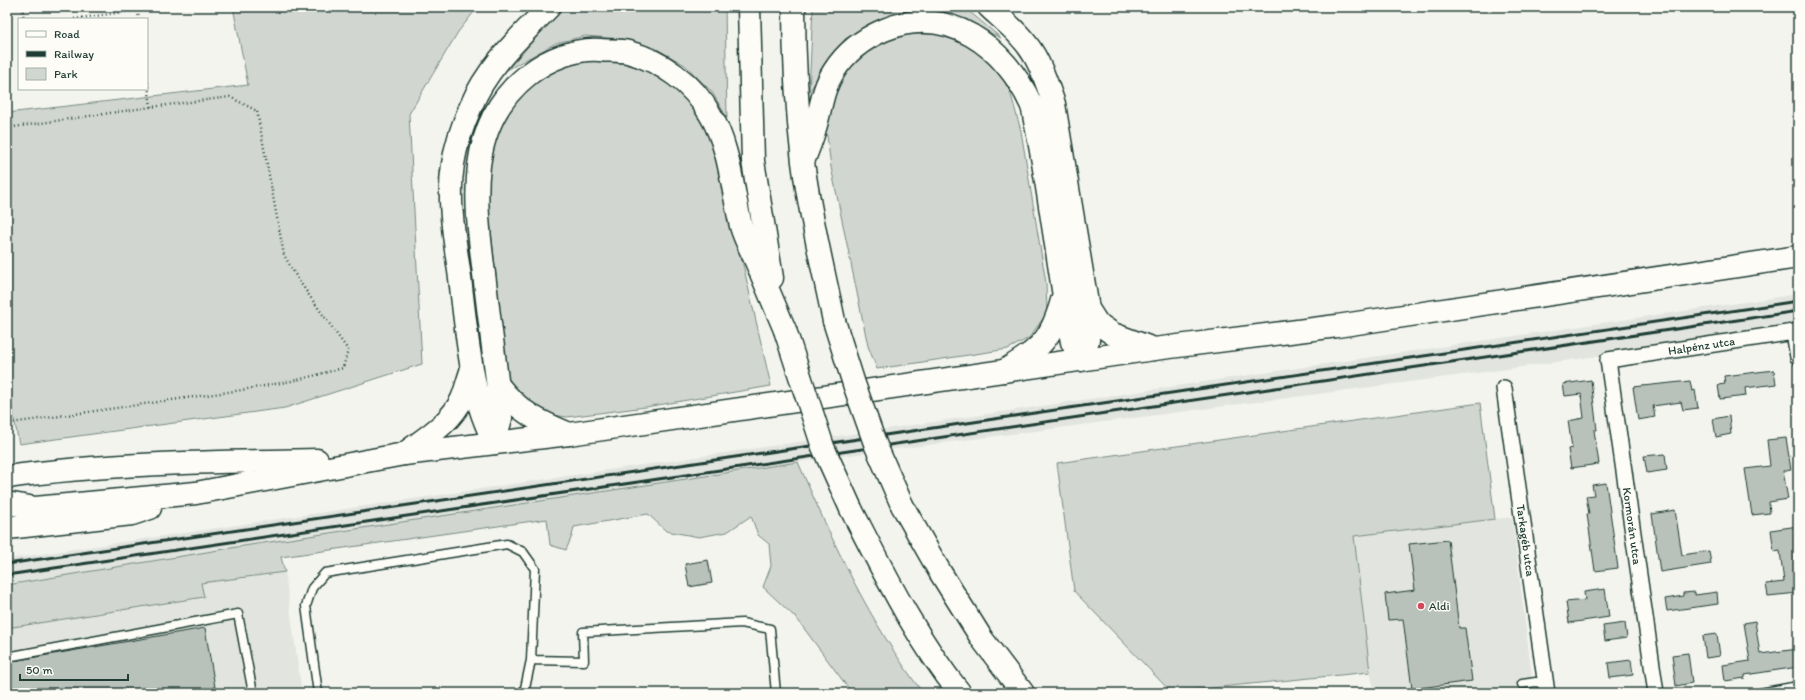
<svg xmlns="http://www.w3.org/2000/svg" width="1805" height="700" font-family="Itim,sans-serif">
<rect width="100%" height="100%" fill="#f4f4ef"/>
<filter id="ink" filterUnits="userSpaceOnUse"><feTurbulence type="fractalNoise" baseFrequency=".025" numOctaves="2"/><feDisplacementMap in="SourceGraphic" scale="8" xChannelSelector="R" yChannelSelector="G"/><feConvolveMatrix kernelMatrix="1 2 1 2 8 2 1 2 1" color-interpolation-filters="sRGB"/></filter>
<g filter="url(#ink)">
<path fill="#e2e5df" d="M1798 294V327L1501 370 798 462 237 547 7 585V559Z
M1512 517 1534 693H1375L1370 672 1354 536Z
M285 572 302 693H7V628L203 597 201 583Z"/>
<path fill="#d1d6d1" stroke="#788a82" d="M233 7H478L458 32 409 114 422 364 285 408 19 444 7 383V113L248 85Z
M564 7H725L727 118 712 92 685 65 655 48 622 39 585 36 556 43 507 70Z
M813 7H964L1001 38 965 21 921 11 881 20 845 39 809 92Z
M910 34H940L967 44 995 66 1010 91 1021 131 1046 283 1047 313 1029 338 1008 349 877 369 868 346 831 167 827 136 820 121C834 91 850 58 880 42 888 38 901 36 910 34Z
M590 61 631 64 671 81 707 123 718 156 771 386 646 407 567 417 538 413 517 395 507 376 487 194 490 155 502 122 521 93 554 67Z
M1480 403 1495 519 1354 536 1370 672 1171 692 1074 591 1057 463Z
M798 462C833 543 870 623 923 693H852L797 619 763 587 771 566 769 544 758 535 751 516 727 532 699 537 666 531 648 514 574 527 572 536 566 550 550 545 547 519 281 557 285 572 201 583 204 597 7 628V585L237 547Z"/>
<path fill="#b9c1bb" stroke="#1f3d34" d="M1774 370 1776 384 1745 388 1746 396 1720 399 1718 385 1725 384 1724 376Z
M1591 380 1597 430H1594L1599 464 1571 468 1568 449 1572 448 1568 421 1584 418 1581 394 1565 396 1563 384Z
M1690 381 1692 391 1695 390 1698 408 1683 410 1681 402 1653 406 1655 417 1638 420 1633 387Z
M1729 416 1731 434 1716 437 1713 419Z
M1786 438 1791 470 1783 471 1788 499 1769 502 1770 513 1752 515 1745 469 1770 466 1767 440Z
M1665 454 1667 470 1647 473 1644 456Z
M1606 483 1618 568 1595 571 1587 514H1589L1586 496 1594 495 1592 485Z
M1675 510 1682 555 1709 551 1711 564 1660 572 1652 514Z
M1798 526V593L1768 596 1766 584 1784 582 1780 551 1774 552 1771 530Z
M1448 540 1459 628H1465L1472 681 1412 689 1403 619 1388 620 1385 594 1415 590 1409 544Z
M708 560 712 583 689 587 685 564Z
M1605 589 1609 617 1569 623 1566 602 1585 600 1584 592Z
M1695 592V595L1717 592 1718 604 1667 611 1665 599 1683 596V593Z
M1755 621 1760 654 1798 649V667L1745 675V678L1725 681 1723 665 1750 661 1744 623Z
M1625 623 1627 638 1605 641 1603 626Z
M205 628 216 693H7V662Z
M1717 634 1720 656 1706 658 1703 636Z
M1688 653 1692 683 1676 686 1672 655Z
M1631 660 1633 675 1610 678 1608 663Z"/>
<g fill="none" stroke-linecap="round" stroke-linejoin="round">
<g stroke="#1f3d34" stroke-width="11">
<path id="lane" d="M7 657 238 614 253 693
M1522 684 1536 682 1546 685
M318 693 306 606 312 588 325 573 507 544 523 552 535 569 531 660
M524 693 531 660 584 661 583 632 742 623 770 629 776 693
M1760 693 1798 686"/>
</g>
<g stroke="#1f3d34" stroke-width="18">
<g id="street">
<path id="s1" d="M1504 388 1547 693"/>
<path id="s2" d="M1656 693 1608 360 1794 332 1798 357"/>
</g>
</g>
<g stroke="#1f3d34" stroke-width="25">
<path id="primary" d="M7 477C109 463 214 462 317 460
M7 503 35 508 196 493 404 454 569 434 1154 349 1337 326 1798 257
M7 528 132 514 150 508"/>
</g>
<g stroke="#1f3d34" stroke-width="25">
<path id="highway" d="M749 7 753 161 772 278
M794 7C794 59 797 111 803 162 810 216 823 268 834 321
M989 7C1004 21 1023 36 1034 55 1043 70 1048 87 1054 104L1088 309V340L1081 360
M803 162C807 151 812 140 815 128 821 109 822 89 834 71 846 52 863 39 884 30 948 3 1005 47 1031 104 1034 110 1034 118 1036 125 1040 144 1043 162 1046 181 1055 235 1062 289 1072 342L1081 360
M1088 309 1097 323 1113 334 1154 349
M1004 371C1042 347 1051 341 1063 297
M498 385C520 413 538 421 569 434
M494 443 501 418C497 373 490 327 485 282 476 208 462 126 529 74 548 59 576 48 600 50 609 51 620 50 628 52 662 61 693 84 710 114 730 147 732 189 741 226 744 237 750 248 755 259 765 283 775 306 785 330
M494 443C489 430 482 417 479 403 469 362 465 320 460 278 455 241 447 201 453 164 456 144 463 124 471 106 487 67 520 37 549 7
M404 454C425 438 451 423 462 399 466 390 468 379 472 369
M902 505 940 572 982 639 1023 693
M851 509C884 573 915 637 960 693"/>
</g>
<path stroke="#1f3d34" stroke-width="2.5" stroke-dasharray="1 3" stroke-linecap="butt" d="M22 7 24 19
M137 7 139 19
M74 19 138 10
M7 128 151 107
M7 407 8 420 11 423 242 390 297 380 343 368 348 350 299 281 284 255 257 111 230 97 151 107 147 78
M1461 692V693"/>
<use href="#lane" stroke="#fdfcf7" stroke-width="8"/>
<use href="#street" stroke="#fdfcf7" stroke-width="15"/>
<use href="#primary" stroke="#fdfcf7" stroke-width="22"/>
<use href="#highway" stroke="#fdfcf7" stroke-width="22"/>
<path stroke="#1f3d34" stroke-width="3" d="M7 564 1798 301
M7 575 1798 311"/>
<g stroke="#1f3d34" stroke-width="25" stroke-linecap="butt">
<path id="highway-bridge" d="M834 321 854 384 876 446 902 505
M785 330 823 447 851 509"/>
</g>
<use href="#highway-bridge" stroke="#fdfcf7" stroke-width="22"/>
</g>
</g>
<circle fill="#d1495b" stroke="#fdfcf7" stroke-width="1.5" cx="1421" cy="606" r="4"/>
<g text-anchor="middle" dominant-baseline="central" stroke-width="3" stroke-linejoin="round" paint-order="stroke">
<g font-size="12" fill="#1f3d34" stroke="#fdfcf7">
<text stroke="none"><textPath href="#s2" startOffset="431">Halpénz utca</textPath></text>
<text transform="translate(1632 526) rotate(82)">Kormorán utca</text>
<text stroke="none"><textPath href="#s1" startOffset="154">Tarkagéb utca</textPath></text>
</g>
<g font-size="12" fill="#1f3d34" stroke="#fdfcf7" text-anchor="start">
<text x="1429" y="606">Aldi</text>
</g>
</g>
<rect width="1805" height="700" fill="none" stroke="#fdfcf7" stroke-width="24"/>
<rect x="12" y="12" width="1781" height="676" fill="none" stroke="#1f3d34" stroke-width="1.5" filter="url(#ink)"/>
<rect x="18" y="18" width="130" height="72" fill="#fdfcf7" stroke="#a4b0a9"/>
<rect x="26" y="31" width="20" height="6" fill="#fdfcf7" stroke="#a4b0a9"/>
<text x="54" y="38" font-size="12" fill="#1f3d34">Road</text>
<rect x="26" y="51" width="20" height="6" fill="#1f3d34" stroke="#a4b0a9"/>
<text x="54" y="58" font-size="12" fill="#1f3d34">Railway</text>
<rect x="26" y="68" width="20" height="12" fill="#d1d6d1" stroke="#a4b0a9"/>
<text x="54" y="78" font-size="12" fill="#1f3d34">Park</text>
<path d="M20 674v6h108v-6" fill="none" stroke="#1f3d34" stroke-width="2"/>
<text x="26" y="674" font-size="12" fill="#1f3d34" stroke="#fdfcf7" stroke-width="3" paint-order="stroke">50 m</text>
</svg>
